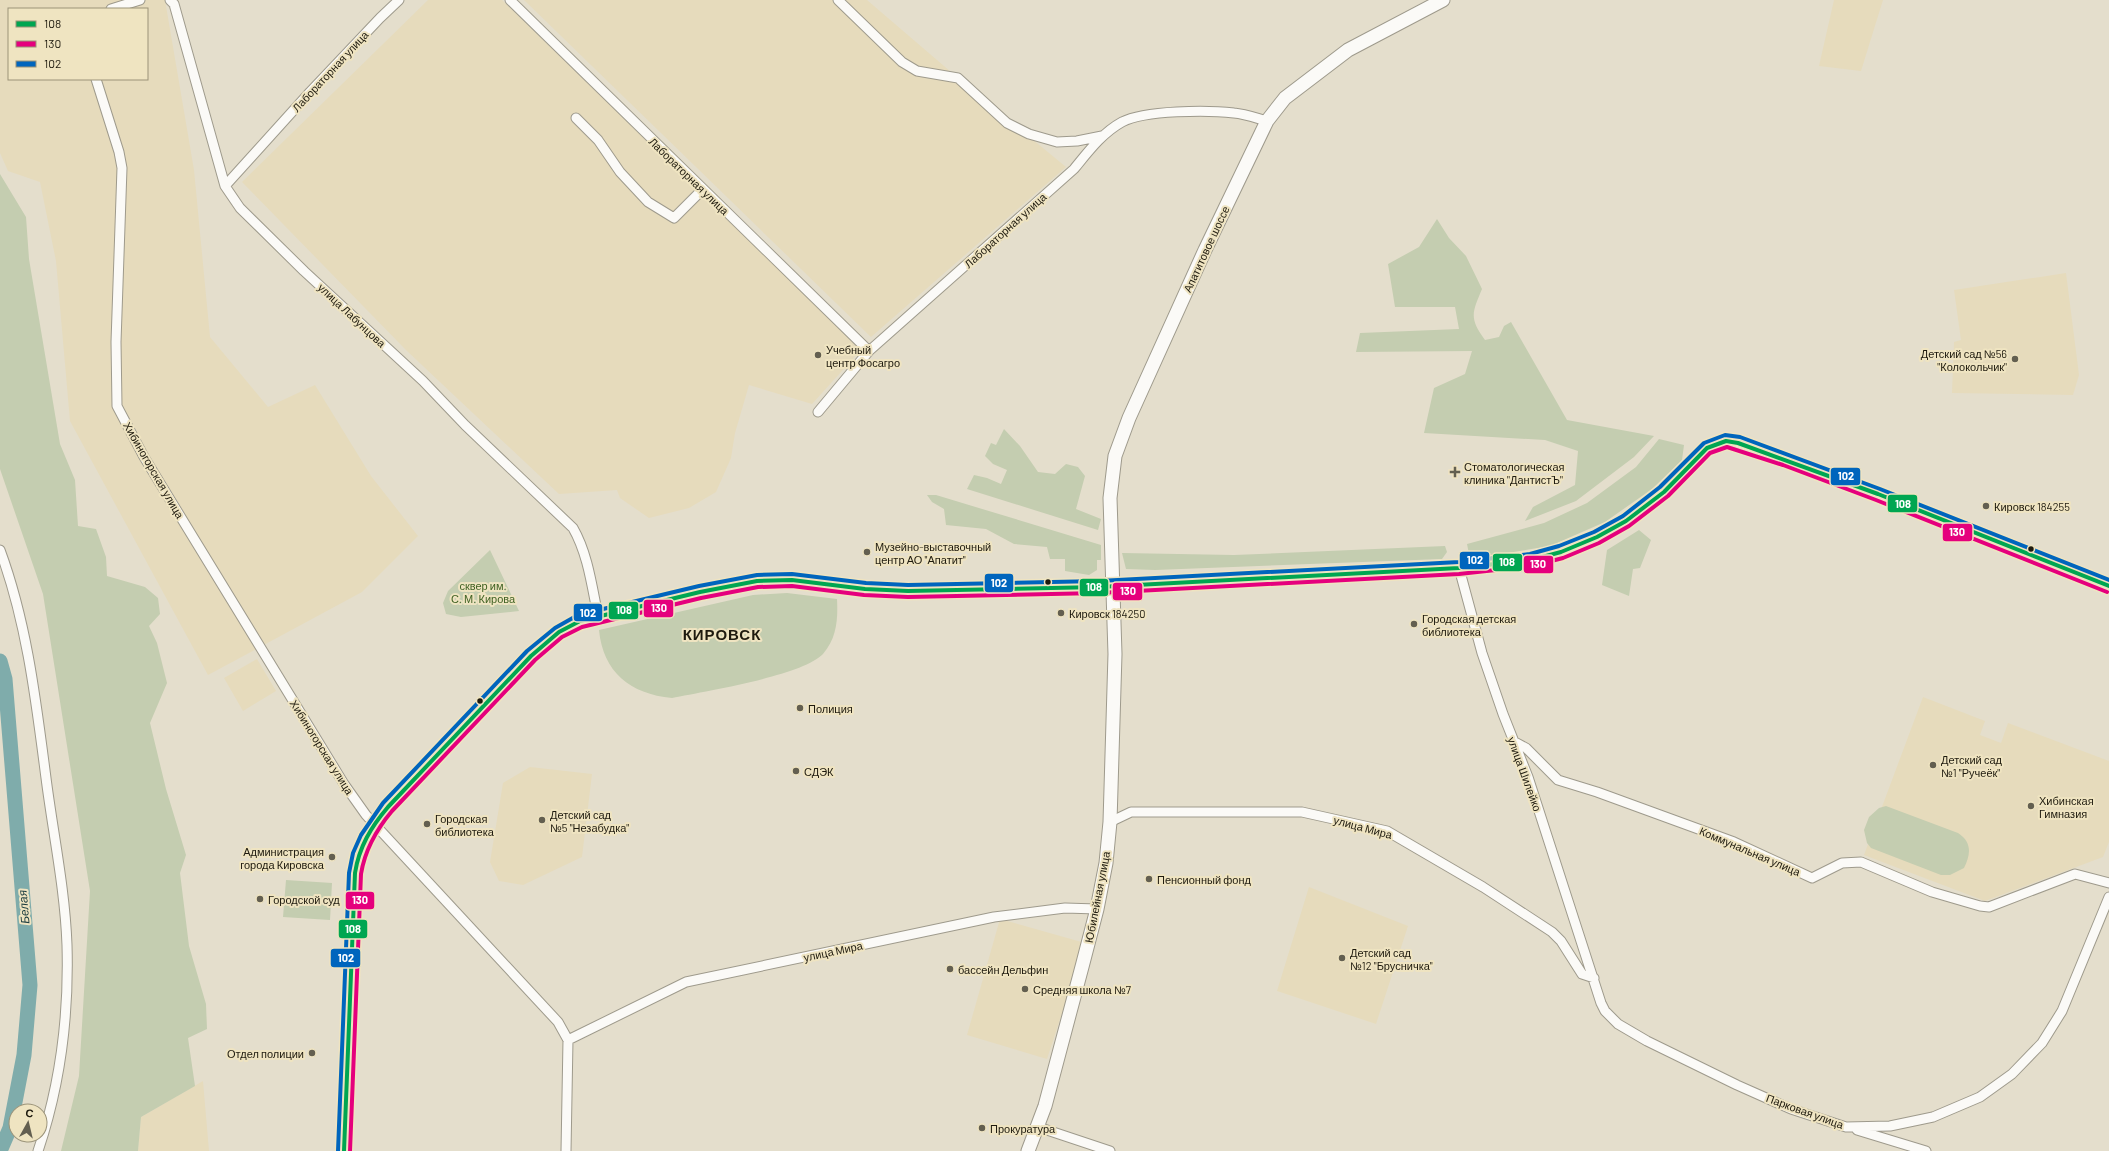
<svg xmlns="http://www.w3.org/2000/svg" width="2109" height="1151" font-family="Barlow,sans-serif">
<rect width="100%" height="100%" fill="#e4decc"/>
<path fill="#e6dbbc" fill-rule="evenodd" d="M0 0H165L194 170 210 337 268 407 315 385 371 476 418 536 362 592 208 675 70 421 56 261 40 182 8 171 0 153ZM9 9H147V79H9Z
M428 0H502L861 350 812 404 749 385 735 433 731 458 716 492 689 508 649 518 620 498 617 490 559 494 406 350 242 182Z
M524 0H867L958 78 1066 167 871 337Z
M1834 0H1883L1861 71 1819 66Z
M2066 273 2079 375 2073 395 1952 393 1954 342 1961 340 1954 290Z
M257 659 276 691 243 711 224 678Z
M1923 697 1985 721 1980 735 2001 743 2008 723 2109 761V842L2103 857 1985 901 1864 855Z
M530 767 592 774 582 857 523 885 499 881 490 862 503 783Z
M1309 887 1408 926 1376 1024 1277 991Z
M1000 919 1085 943 1047 1059 967 1035Z
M203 1081 209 1151H138L141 1117Z"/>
<path fill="#c4cdb0" d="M0 174 26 217 29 259 60 444 75 480 78 526 96 529 106 557 107 576 145 587 158 598 160 614 149 626 157 643 167 683 150 723 166 789 186 855 180 873 189 946 206 1004 207 1029 188 1038 195 1086 141 1117 138 1151H61L79 1076 90 891 43 594 0 469Z
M1437 219 1449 238 1466 256 1482 289C1472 313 1469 318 1485 340L1499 337 1504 326 1511 322 1567 420 1654 436 1634 457 1576 501 1525 521 1533 507 1575 485 1578 451 1545 440 1424 433 1434 388 1465 374 1472 351 1356 352 1360 333 1459 329 1455 307H1395L1388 264 1419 247Z
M1004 429 1020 446 1038 472 1055 474 1066 464 1078 467 1085 476 1076 509 1101 519 1098 530 967 489 974 475 987 478 1001 484 1007 470 993 464 985 456 991 443 996 445Z
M1659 439 1684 445 1682 460 1652 489 1605 522 1550 546 1470 559 1467 544 1544 523 1587 503 1636 467Z
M927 495H936L1101 545V560H1097V570L1089 575 1065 571V559H1050L1047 547 1014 544 986 529 946 525 944 509 932 502Z
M1639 530 1651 540 1640 568 1633 569 1629 596 1602 585 1607 550Z
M1445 546 1447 552 1442 559 1155 570 1126 569 1122 553 1234 555Z
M490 550 519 611 461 617 446 614 443 603 448 591Z
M787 593 837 599C838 619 837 638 823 654 802 676 705 691 672 698 630 694 603 672 599 630L753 595Z
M1886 806 1958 833C1972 842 1971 854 1964 868L1950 875H1941L1871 848 1867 843 1864 830 1869 817 1879 808Z
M286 880 332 883 330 920 283 917Z"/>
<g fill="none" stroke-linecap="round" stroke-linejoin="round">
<path stroke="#7facab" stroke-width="15" d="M0 661 5 679 30 985 24 1055 10 1128 0 1151"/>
<g stroke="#9e9a8c" stroke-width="11">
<path id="street" d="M170 0 174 4 225 186 240 208 304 271 423 381 465 425 573 528C588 554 592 587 598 616
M510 0 869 351
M838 0 902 62 917 71 958 78 1007 123 1029 134 1057 142 1077 141 1102 136
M111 9 140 0
M96 79 119 152 122 168 116 342 117 406 144 457 344 784 366 815 558 1022 568 1040 566 1151
M576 118 598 140 620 172 648 202 674 218 703 189
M225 186 310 92 380 18 399 0
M818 412 869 351 1074 169C1088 152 1102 133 1122 122 1145 110 1208 110 1234 113 1245 114 1256 118 1267 121
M0 550C27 623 36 701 46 778 53 833 65 889 67 945 69 1014 60 1086 38 1151
M1459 568 1482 653 1503 714 1528 777 1601 1003 1605 1011 1618 1024 1647 1041 1737 1085 1791 1109 1846 1127 1890 1126 1933 1117 1980 1097 2012 1074 2042 1043 2062 1011 2109 897
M1513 741 1526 748 1558 780 1597 792 1734 842 1812 878 1842 863 1861 862 1932 892 1980 906 1989 907 2075 874 2109 883
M1110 822 1131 812H1302L1387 831 1483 887 1552 932 1561 941 1582 974 1594 978
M568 1040 686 982 994 917 1065 908 1097 909
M1038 1127 1110 1151
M1857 1130 1926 1151"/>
</g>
<g stroke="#9e9a8c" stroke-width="15">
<path id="secondary" d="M344 1151 355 873C358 847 371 826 388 807 428 766 466 723 505 682 528 659 550 633 580 621L700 592 757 581 792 580 865 589 908 591 1099 587 1459 568 1531 560 1561 552 1597 537 1626 521 1664 492 1707 448 1726 441 1738 443C1863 486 1986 537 2109 586
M1028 1151 1045 1106 1083 963 1097 909 1106 863 1110 822 1115 654 1110 498 1115 456 1129 418 1205 250 1267 121 1285 98 1348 50 1443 0"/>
</g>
<use href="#street" stroke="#fbfaf7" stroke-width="9"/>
<use href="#secondary" stroke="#fbfaf7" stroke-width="13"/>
<g stroke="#efe4c1" stroke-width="7">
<path id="bus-1" d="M344 1151 355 873C359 847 371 827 388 807L531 656 559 632 580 621 700 592 757 581 792 580 865 589 908 591 1099 587 1459 568 1531 560 1561 552 1597 537 1626 521 1664 492 1707 448 1726 441 1738 443 1878 494 2109 586"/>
</g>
<g stroke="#efe4c1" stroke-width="7">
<path id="bus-2" d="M350 1151 361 874C365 849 376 830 392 811L535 660 562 637 582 627 701 598 758 587 792 586 864 595 908 597 1099 593 1459 574 1532 566 1563 558 1599 543 1629 526 1668 496 1710 453 1727 447 1783 465 1876 500 2107 592"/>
</g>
<g stroke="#efe4c1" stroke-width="7">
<path id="bus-3" d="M338 1151 349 873 353 853 361 835 383 803 527 651 555 628 578 615 699 586 757 575 792 574 866 583 908 585 1099 581 1459 562 1530 554 1559 546 1594 532 1623 516 1660 487 1704 443 1725 435 1740 437 1880 489 2109 580"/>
</g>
<use href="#bus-1" stroke="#00a651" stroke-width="4"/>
<use href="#bus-2" stroke="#e5007d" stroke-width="4"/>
<use href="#bus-3" stroke="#0065bd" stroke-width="4"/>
</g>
<g fill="#635f50" stroke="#efe4c1" stroke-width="1.5">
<circle cx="818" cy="355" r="4"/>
<circle cx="2015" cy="359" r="4"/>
<path d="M1453 466h4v4h4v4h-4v4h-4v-4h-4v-4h4z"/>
<circle cx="1986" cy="506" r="4"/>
<circle cx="867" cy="552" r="4"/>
<circle cx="1061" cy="613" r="4"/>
<circle cx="1414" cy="624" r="4"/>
<circle cx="800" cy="708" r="4"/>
<circle cx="1933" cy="765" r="4"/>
<circle cx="796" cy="771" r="4"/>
<circle cx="2031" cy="806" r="4"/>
<circle cx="542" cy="820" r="4"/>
<circle cx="427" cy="824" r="4"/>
<circle cx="332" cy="857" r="4"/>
<circle cx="1149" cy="879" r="4"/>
<circle cx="260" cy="899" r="4"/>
<circle cx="1342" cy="958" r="4"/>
<circle cx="950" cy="969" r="4"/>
<circle cx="1025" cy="989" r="4"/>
<circle cx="312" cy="1053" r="4"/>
<circle cx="982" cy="1128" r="4"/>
</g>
<g fill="#1e1a0e" stroke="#efe4c1" stroke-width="1.5">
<circle cx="2031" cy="549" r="3.5"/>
<circle cx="1048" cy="582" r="3.5"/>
<circle cx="480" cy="701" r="3.5"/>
</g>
<g text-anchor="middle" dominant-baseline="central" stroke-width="4" stroke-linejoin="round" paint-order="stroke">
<g font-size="11" fill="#1e1a0e" stroke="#efe4c1">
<text transform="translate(330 71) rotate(-47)">Лабораторная улица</text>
<text transform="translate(689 176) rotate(44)">Лабораторная улица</text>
<text transform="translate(1005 230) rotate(-42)">Лабораторная улица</text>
<text transform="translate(1206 249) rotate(-65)">Апатитовое шоссе</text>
<text transform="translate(352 315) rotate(43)">улица Лабунцова</text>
<text transform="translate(154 470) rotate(60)">Хибиногорская улица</text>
<text transform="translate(322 747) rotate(58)">Хибиногорская улица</text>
<text transform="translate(1525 774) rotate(70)">улица Шилейко</text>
<text transform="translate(1363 827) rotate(15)">улица Мира</text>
<text transform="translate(1750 851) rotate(23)">Коммунальная улица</text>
<text transform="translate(1097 897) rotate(-79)">Юбилейная улица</text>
<text transform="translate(833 951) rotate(-12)">улица Мира</text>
<text transform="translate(1805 1111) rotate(20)">Парковая улица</text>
</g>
<g font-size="11" fill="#1e1a0e" stroke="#efe4c1" text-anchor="start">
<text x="826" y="349">Учебный<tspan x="826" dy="13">центр Фосагро</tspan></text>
<text x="2007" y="353" text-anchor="end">Детский сад №56<tspan x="2007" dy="13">"Колокольчик"</tspan></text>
<text x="1464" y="466">Стоматологическая<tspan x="1464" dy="13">клиника "ДантистЪ"</tspan></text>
<text x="1994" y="506">Кировск 184255</text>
<text x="875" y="546">Музейно-выставочный<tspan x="875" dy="13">центр АО "Апатит"</tspan></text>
<text x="1069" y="613">Кировск 184250</text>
<text x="1422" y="618">Городская детская<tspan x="1422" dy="13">библиотека</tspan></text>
<text x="808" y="708">Полиция</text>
<text x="1941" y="759">Детский сад<tspan x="1941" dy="13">№1 "Ручеёк"</tspan></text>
<text x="804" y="771">СДЭК</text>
<text x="2039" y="800">Хибинская<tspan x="2039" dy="13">Гимназия</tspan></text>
<text x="550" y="814">Детский сад<tspan x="550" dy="13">№5 "Незабудка"</tspan></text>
<text x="435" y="818">Городская<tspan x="435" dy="13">библиотека</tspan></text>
<text x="324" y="851" text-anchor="end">Администрация<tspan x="324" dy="13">города Кировска</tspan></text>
<text x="1157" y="879">Пенсионный фонд</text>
<text x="268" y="899">Городской суд</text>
<text x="1350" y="952">Детский сад<tspan x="1350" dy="13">№12 "Брусничка"</tspan></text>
<text x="958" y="969">бассейн Дельфин</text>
<text x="1033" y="989">Средняя школа №7</text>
<text x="304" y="1053" text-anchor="end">Отдел полиции</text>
<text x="990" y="1128">Прокуратура</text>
</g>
<g font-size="11" fill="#406223" stroke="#efe4c1">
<text x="483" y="585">сквер им.<tspan x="483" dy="13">С. М. Кирова</tspan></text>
</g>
<g font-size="12" font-style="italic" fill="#1b3c3f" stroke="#efe4c1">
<text transform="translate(23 907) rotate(-95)">Белая</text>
</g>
<g font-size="15" font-weight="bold" letter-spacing="1" fill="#1e1a0e" stroke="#efe4c1">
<text x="722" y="634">КИРОВСК</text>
</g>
</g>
<g stroke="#efe4c1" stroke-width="1.5">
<rect x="1830" y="467" width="31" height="19" rx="4" fill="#0065bd"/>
<rect x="1887" y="494" width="31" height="19" rx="4" fill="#00a651"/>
<rect x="1942" y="523" width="31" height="19" rx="4" fill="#e5007d"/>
<rect x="1459" y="551" width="31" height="19" rx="4" fill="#0065bd"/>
<rect x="1492" y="553" width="31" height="19" rx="4" fill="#00a651"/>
<rect x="1523" y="555" width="31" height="19" rx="4" fill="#e5007d"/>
<rect x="984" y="573" width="30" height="20" rx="4" fill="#0065bd"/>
<rect x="1079" y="578" width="30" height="19" rx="4" fill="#00a651"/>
<rect x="1112" y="582" width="31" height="19" rx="4" fill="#e5007d"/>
<rect x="643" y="599" width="31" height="19" rx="4" fill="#e5007d"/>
<rect x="608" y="601" width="31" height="19" rx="4" fill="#00a651"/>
<rect x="573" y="603" width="30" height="19" rx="4" fill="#0065bd"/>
<rect x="345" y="891" width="30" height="19" rx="4" fill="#e5007d"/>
<rect x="338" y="919" width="30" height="20" rx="4" fill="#00a651"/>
<rect x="330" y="948" width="31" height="20" rx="4" fill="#0065bd"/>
</g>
<g font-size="11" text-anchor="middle" font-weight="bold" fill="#fff">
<text x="1846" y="480">102</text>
<text x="1903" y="508">108</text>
<text x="1957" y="536">130</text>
<text x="1475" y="564">102</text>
<text x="1507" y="566">108</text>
<text x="1538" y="568">130</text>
<text x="999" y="587">102</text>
<text x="1094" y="591">108</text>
<text x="1128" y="595">130</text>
<text x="659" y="612">130</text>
<text x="624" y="614">108</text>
<text x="588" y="617">102</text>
<text x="360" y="904">130</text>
<text x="353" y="933">108</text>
<text x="346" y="962">102</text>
</g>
<rect x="8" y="8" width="140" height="72" fill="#efe4c1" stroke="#9b9379"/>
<rect x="16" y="21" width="20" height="6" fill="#00a651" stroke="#9b9379"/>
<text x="44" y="28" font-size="12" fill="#1e1a0e">108</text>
<rect x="16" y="41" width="20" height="6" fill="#e5007d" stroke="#9b9379"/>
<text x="44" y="48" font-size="12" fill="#1e1a0e">130</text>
<rect x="16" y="61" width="20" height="6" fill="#0065bd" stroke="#9b9379"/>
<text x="44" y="68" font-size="12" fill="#1e1a0e">102</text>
<g transform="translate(28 1123) rotate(8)"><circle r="19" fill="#efe4c1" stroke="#9b9379"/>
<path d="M0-3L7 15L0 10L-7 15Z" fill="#635f50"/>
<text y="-6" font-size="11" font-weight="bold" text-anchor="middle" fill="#1e1a0e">С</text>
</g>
</svg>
